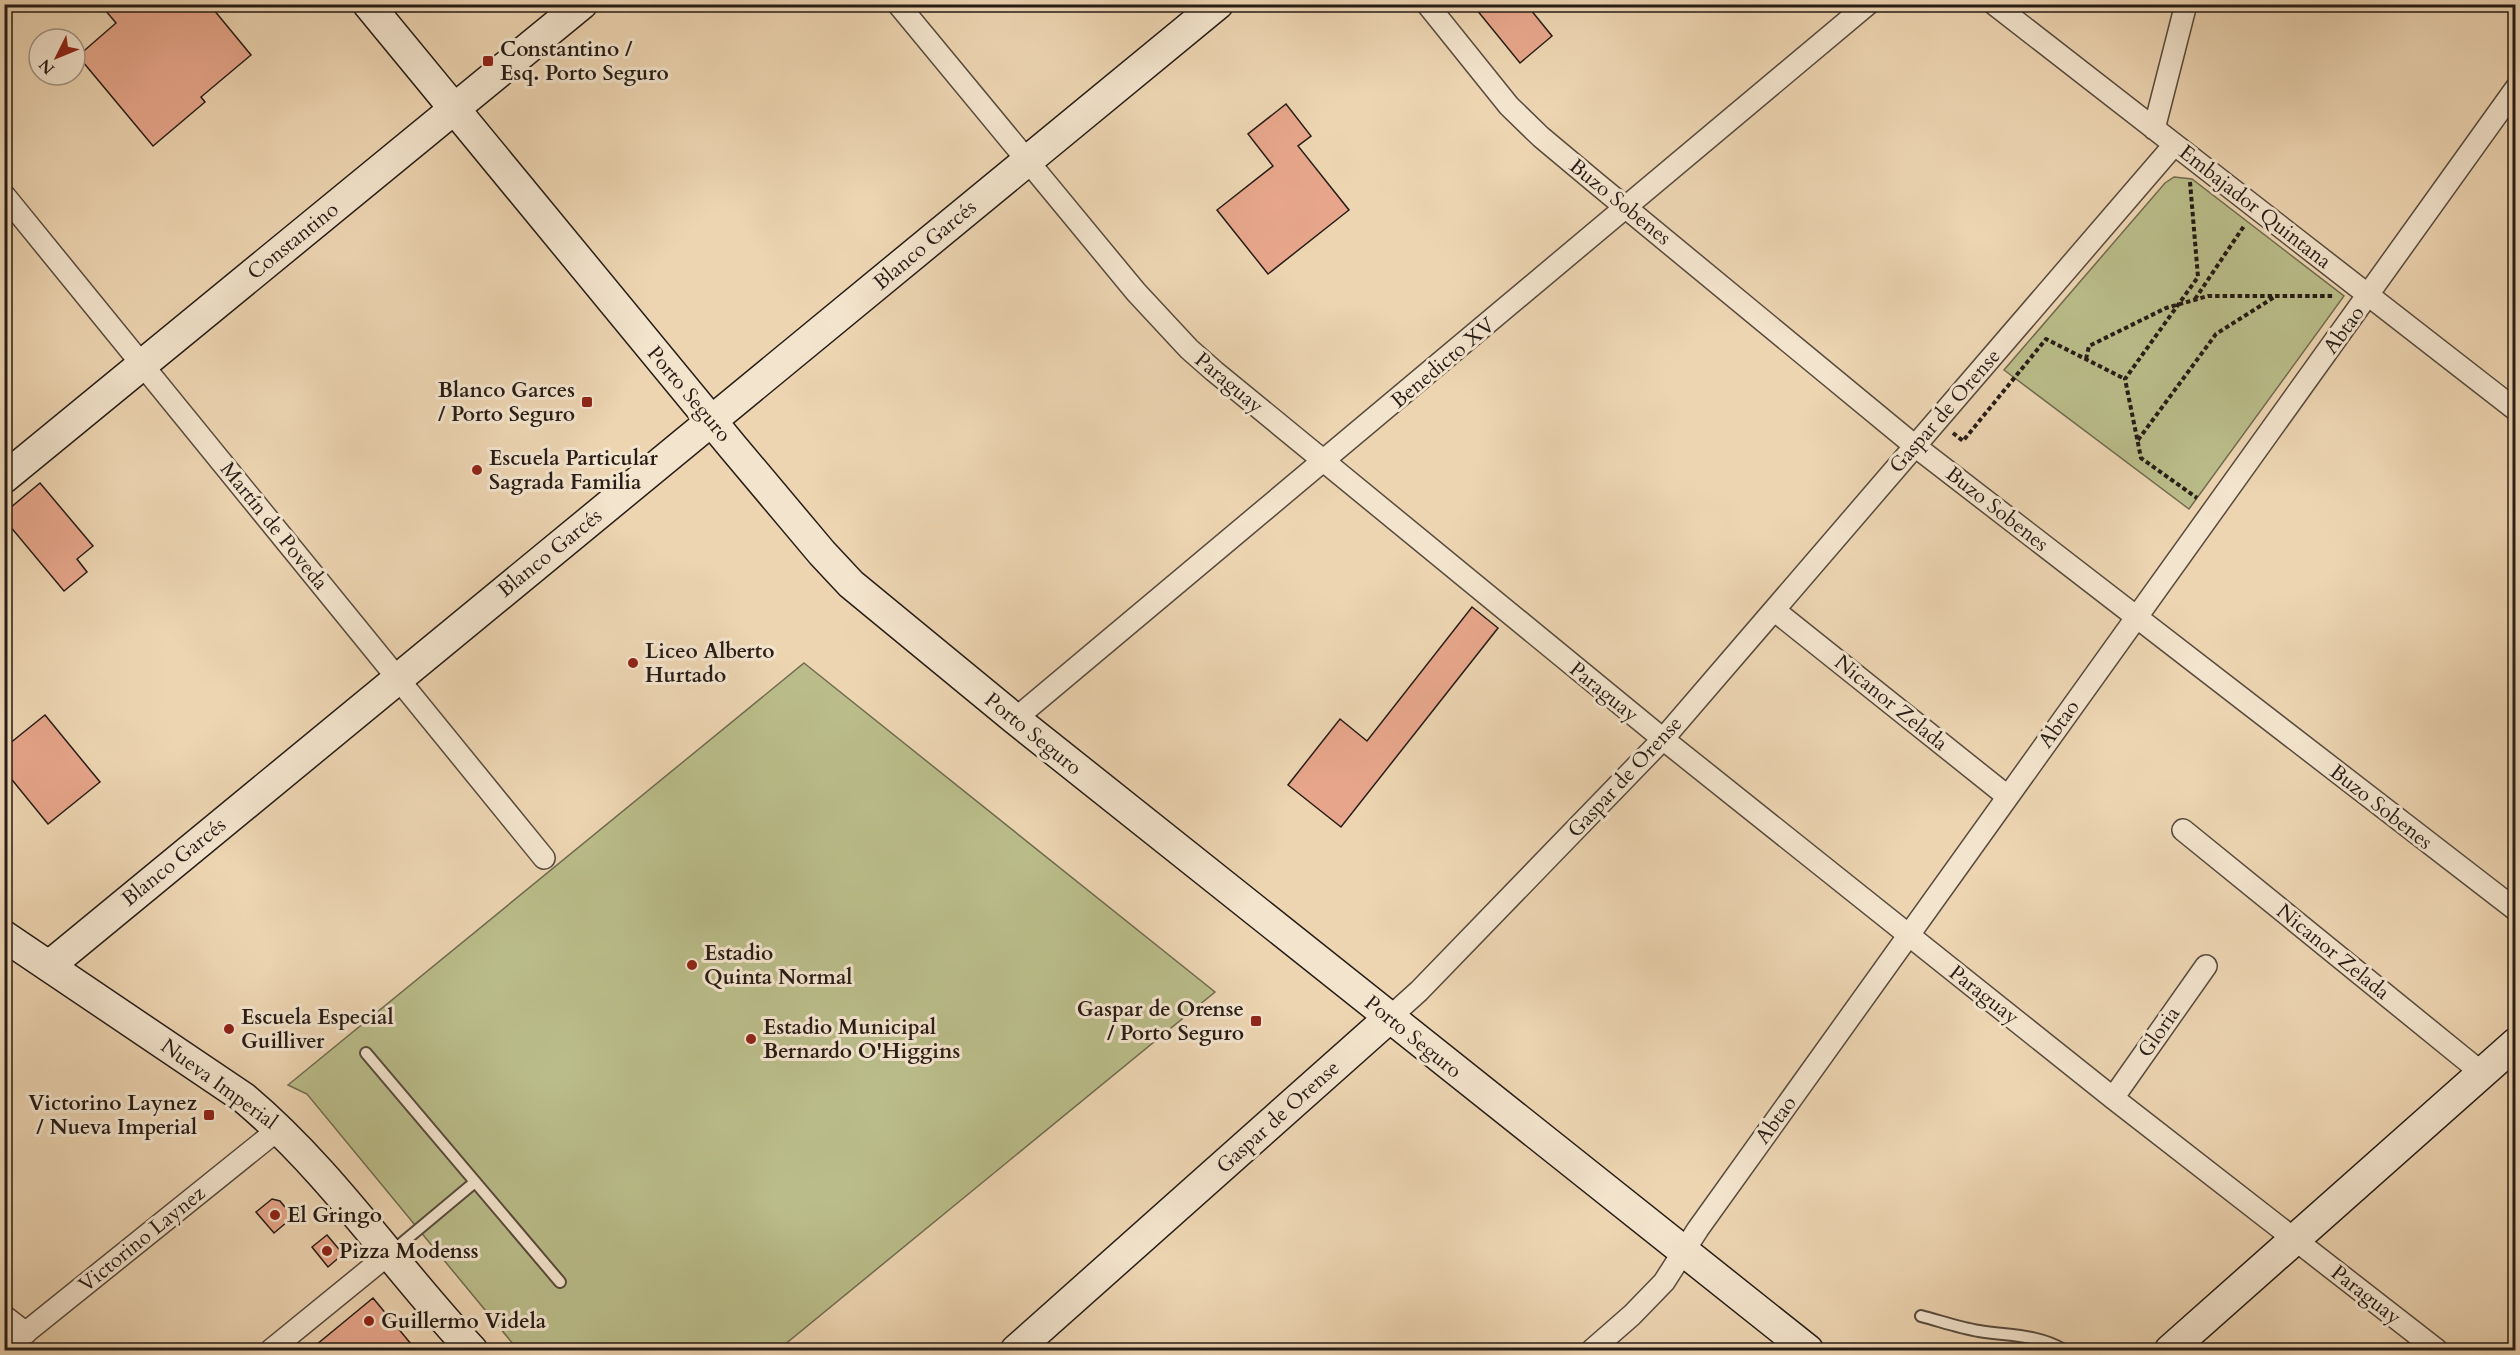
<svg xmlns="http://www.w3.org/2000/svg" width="2520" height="1355" font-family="Cardo,serif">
<rect width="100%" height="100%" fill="#edd5b2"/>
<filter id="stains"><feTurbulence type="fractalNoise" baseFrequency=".00333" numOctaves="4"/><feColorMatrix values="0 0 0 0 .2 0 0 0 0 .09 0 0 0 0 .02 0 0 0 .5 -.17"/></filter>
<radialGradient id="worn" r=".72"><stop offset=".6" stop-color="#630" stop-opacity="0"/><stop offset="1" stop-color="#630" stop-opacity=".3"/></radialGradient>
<path fill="#babd8a" stroke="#706c50" stroke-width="1.5" d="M2174 177 2192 179 2344 296 2189 509 2004 370 2165 183Z
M804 663 1215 992 778 1350H518L307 1094 288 1085Z"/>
<path fill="#e7a68b" stroke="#271c16" stroke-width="1.5" d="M100 4H209L251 55 201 97 205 102 153 146 78 56 116 23Z
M1472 4H1526L1552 36 1520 63Z
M1286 104 1311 136 1298 146 1349 210 1268 274 1217 210 1273 166 1248 134Z
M40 483 93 546 77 559 87 572 64 591 4 519V513Z
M1472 607 1498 628 1341 827 1288 785 1340 719 1367 741Z
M45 715 100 782 48 824 4 770V748Z
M272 1199 280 1201 293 1217 274 1233 256 1212Z
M327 1235 343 1254 328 1267 312 1247Z
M373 1298 416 1350H310Z"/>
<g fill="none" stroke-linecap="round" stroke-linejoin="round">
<g stroke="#584a3d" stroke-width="14">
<path id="lane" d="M366 1053 560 1282
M390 1253 475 1182
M1921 1316C1940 1321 1960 1328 1979 1331 2009 1336 2037 1334 2064 1350"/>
</g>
<g stroke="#584a3d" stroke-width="24">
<path id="street" d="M898 4 1136 292 1189 349 1214 371 1663 739 2113 1098 2437 1350
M1427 4 1509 106 1541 137 1596 183 1915 446 2516 910
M1994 4 2516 410
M2154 129 2186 4
M4 195 544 858
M1774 610 2007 796
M1015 719 1868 4
M2183 830 2482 1073
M1389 1018 1419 991 1663 739 2174 145
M2113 1098 2206 966
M4 1316 26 1333
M4 1350 280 1128
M271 1350 390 1253
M1592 1350 1632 1315 1664 1282 1698 1229 2516 88"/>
</g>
<g stroke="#271c16" stroke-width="33">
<path id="secondary" d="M368 4 732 446 822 553 851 584 1015 719 1808 1350
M4 478 582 4
M4 936 244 1098C332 1172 394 1267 472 1350
M49 966 1218 4
M1016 1350 1389 1018
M2170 1350 2516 1043"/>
</g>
<path stroke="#271c16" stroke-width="4" stroke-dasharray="4.5 3" stroke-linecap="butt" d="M2190 182 2198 277 2125 379 2141 458 2197 498
M2195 299 2244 226
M2086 359 2089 346 2166 308 2208 296H2335
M1953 433 1963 441 2046 339 2125 379
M2138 440 2216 334 2276 296"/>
<use href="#lane" stroke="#f3e4cd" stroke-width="10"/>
<use href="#street" stroke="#f3e4cd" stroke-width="21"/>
<use href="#secondary" stroke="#f3e4cd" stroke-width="30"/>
</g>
<g fill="#8f2418" stroke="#f3e4cd" stroke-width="2">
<rect x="482" y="55" width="12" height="12" rx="3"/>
<rect x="581" y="396" width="12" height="12" rx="3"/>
<circle cx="477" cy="470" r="6"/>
<circle cx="633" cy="663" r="6"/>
<circle cx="692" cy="965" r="6"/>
<rect x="1250" y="1015" width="12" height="12" rx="3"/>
<circle cx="229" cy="1029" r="6"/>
<circle cx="751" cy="1039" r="6"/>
<rect x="203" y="1109" width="12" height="12" rx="3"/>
<circle cx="275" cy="1215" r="6"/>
<circle cx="327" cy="1251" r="6"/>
<circle cx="369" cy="1321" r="6"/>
</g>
<g text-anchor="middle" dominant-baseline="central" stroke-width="6" stroke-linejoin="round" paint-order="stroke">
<g font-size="21" font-weight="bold" fill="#271c16" stroke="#f3e4cd" text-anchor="start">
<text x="500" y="49">Constantino /<tspan x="500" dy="24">Esq. Porto Seguro</tspan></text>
<text x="575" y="390" text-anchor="end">Blanco Garces<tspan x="575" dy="24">/ Porto Seguro</tspan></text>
<text x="489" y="458">Escuela Particular<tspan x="489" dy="24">Sagrada Familia</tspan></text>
<text x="645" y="651">Liceo Alberto<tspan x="645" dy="24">Hurtado</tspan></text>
<text x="704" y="953">Estadio<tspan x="704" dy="24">Quinta Normal</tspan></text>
<text x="1244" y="1009" text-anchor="end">Gaspar de Orense<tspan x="1244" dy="24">/ Porto Seguro</tspan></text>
<text x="241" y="1017">Escuela Especial<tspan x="241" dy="24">Guilliver</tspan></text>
<text x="763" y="1027">Estadio Municipal<tspan x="763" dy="24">Bernardo O'Higgins</tspan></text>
<text x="197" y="1103" text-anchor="end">Victorino Laynez<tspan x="197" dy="24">/ Nueva Imperial</tspan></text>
<text x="287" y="1215">El Gringo</text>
<text x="339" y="1251">Pizza Modenss</text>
<text x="381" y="1321">Guillermo Videla</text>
</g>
<g font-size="21" fill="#271c16" stroke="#f3e4cd">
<text transform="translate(1620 202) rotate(39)">Buzo Sobenes</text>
<text transform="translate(2255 207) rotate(38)">Embajador Quintana</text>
<text transform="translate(293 241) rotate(-39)">Constantino</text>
<text transform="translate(925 245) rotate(-40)">Blanco Garcés</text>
<text transform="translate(2344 330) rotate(-54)">Abtao</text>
<text transform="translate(1443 363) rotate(-40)">Benedicto XV</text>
<text transform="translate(1229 383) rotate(40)">Paraguay</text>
<text transform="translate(689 394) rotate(50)">Porto Seguro</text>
<text transform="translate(1945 411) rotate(-49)">Gaspar de Orense</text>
<text transform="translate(1997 509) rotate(38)">Buzo Sobenes</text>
<text transform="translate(274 526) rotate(51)">Martín de Poveda</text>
<text transform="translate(550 553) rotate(-39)">Blanco Garcés</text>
<text transform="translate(1604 692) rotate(39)">Paraguay</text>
<text transform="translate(1891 703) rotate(39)">Nicanor Zelada</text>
<text transform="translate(2059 724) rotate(-54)">Abtao</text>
<text transform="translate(1033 734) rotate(39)">Porto Seguro</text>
<text transform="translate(1625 777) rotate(-47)">Gaspar de Orense</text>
<text transform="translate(2381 807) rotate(38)">Buzo Sobenes</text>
<text transform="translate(174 862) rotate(-39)">Blanco Garcés</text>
<text transform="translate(2333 952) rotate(39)">Nicanor Zelada</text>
<text transform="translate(1984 995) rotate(38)">Paraguay</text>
<text transform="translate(2159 1032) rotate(-55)">Gloria</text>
<text transform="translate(1413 1037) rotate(39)">Porto Seguro</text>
<text transform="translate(219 1084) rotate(36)">Nueva Imperial</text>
<text transform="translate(1278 1117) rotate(-42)">Gaspar de Orense</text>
<text transform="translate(1776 1120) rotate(-54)">Abtao</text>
<text transform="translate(142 1239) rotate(-39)">Victorino Laynez</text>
<text transform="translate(2366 1295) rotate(38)">Paraguay</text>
</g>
</g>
<rect width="2520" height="1355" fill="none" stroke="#edd5b2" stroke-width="24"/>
<rect x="6" y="6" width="2508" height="1343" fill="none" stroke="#271c16" stroke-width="3"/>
<rect x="12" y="12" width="2496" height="1331" fill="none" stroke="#271c16" stroke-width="1.5"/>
<g transform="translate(57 57) rotate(227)"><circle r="28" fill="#f3e4cd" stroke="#a19484" stroke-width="1.5"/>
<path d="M0-4.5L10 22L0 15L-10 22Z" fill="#8f2418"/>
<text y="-9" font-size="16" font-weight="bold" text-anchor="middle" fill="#271c16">N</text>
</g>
<rect width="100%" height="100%" filter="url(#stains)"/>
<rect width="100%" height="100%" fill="url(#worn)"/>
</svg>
